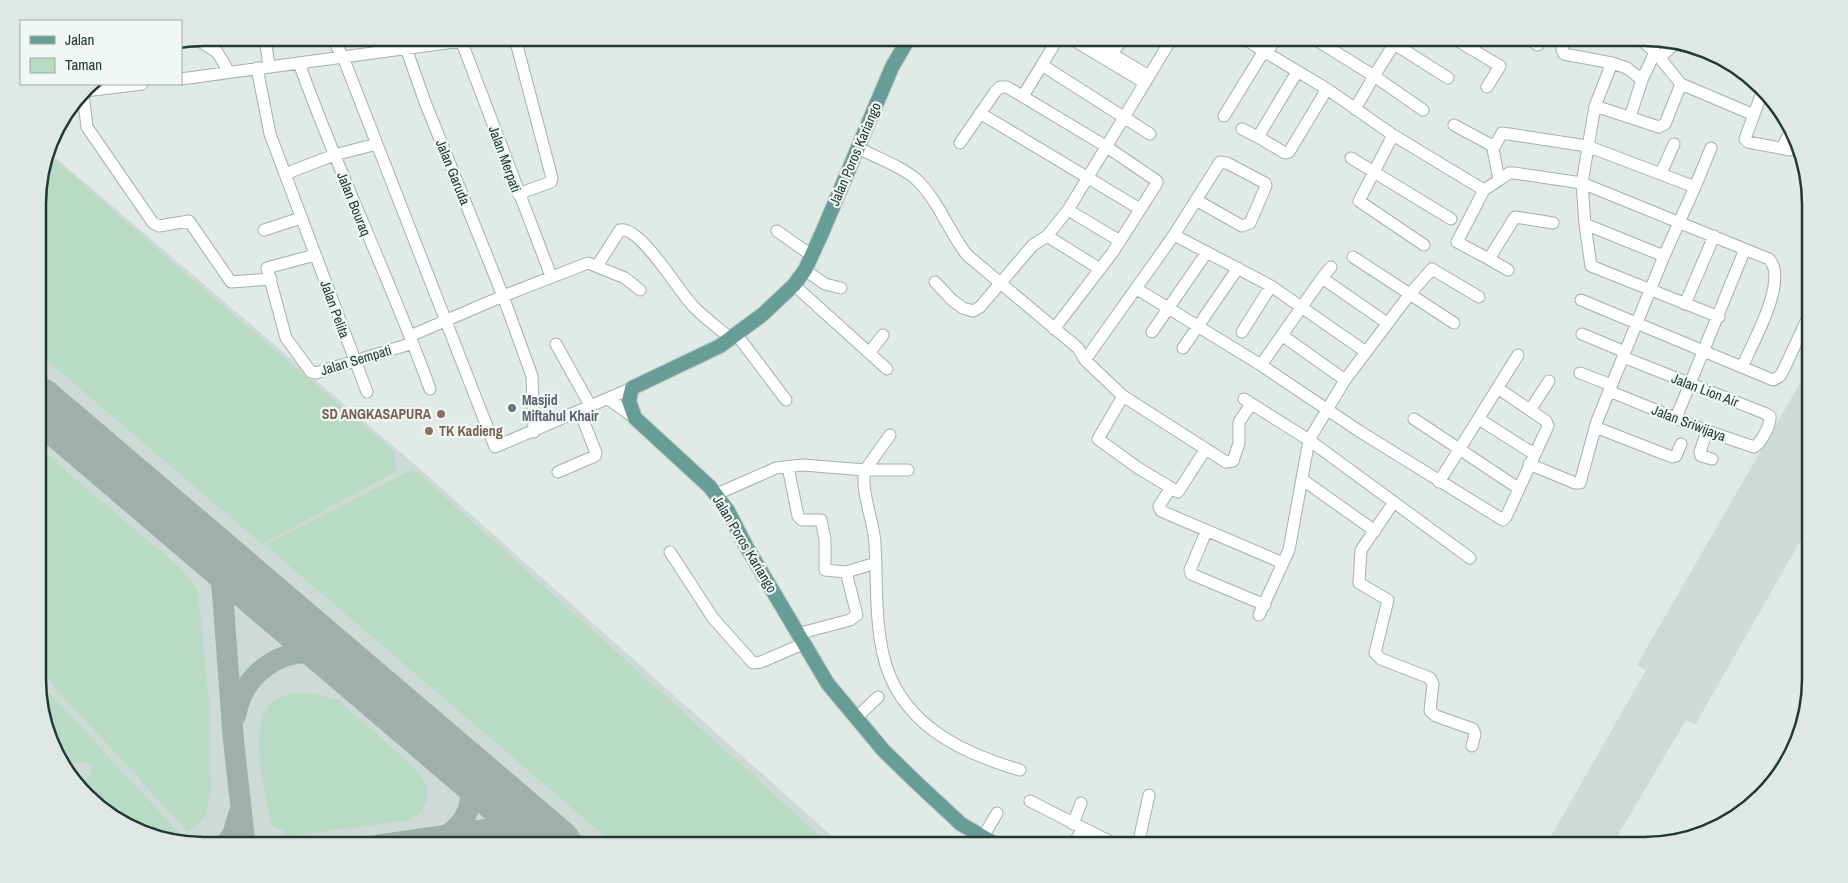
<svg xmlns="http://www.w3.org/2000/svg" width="1848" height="883" font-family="'Archivo Narrow',sans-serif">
<rect width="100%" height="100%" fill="#e0eae6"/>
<path fill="#cedad5" d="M49 152 420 469 842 845H204L140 833 72 780 39 701 38 193Z
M1810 366V524L1695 725 1686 720 1612 845H1546L1646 670 1637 665Z"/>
<path fill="#b9dac5" d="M49 154 203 289 393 450 397 469 392 474 262 544 38 353V193Z
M38 447 180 568 198 590 209 704 210 791 206 814 200 823 188 832 39 670Z
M413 469 427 481 830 845H615L265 545Z
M39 682 174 827 178 833V839L140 833 72 781 88 779 92 766 84 762 66 765 39 701Z
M291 693H309L338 700 417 770C431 791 433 806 410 820L283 837 284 831 272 826 270 817C264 789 249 726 270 704 276 698 284 696 291 693Z"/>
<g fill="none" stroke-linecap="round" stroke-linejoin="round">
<path stroke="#9eb0ac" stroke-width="21" d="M211 551 222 586 233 735 245 845
M236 715C242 675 281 646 322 654 329 656 337 661 343 664
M445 836C469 823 473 801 472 774
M225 845 233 834 239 813
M379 845 504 827 531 829 546 837"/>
<path stroke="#9eb0ac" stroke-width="52" d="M38 403 556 845"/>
<g stroke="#a3b1ad" stroke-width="13">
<path id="minor" d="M265 38 269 66
M332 38 343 57 495 447 632 388
M515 38 552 178 551 182 518 194
M1058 38 1042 65 1150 134
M1070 38 1145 83
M1085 38 1149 76
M1243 38 1267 53 1276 38
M1313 38 1374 76 1355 109
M1385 38 1448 78
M1398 38 1374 76 1423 110
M1453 38 1500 66 1487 87
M1527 38 1538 45
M1564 38 1562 50 1564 54 1612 63 1595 106 1659 127 1665 124 1681 84
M198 40 217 52 229 72
M461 40 551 276
M406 48 425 102 503 296 410 336
M1655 52 1681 84 1754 115
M1267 53 1327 89 1393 135 1359 201 1424 245
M1112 54 1123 38
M1660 57 1675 44
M299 63C338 173 390 278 430 389
M1612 63 1627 68 1642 80 1655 52 1639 38
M257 68 270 134 367 392
M1297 72 1258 137 1285 153 1289 152 1327 89
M181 79 483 38
M85 91 142 84
M83 94 87 127 153 223 159 226 189 221 231 282 271 279
M1023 96 1042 65
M1760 98 1745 139 1748 142 1790 150
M980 113 1140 209
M1224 116 1264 51
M1630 117 1642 80
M1454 125 1493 146
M1242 129 1258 137
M1393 135 1484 190 1499 180 1493 149 1502 133 1587 146 1695 187 1711 148
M960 143 995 92 1000 87H1007L1107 147 1157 181V183L1113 252 1054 329
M857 147C876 158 902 166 918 181 939 202 949 232 967 255L1078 348 1085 360 1174 235 1220 162 1227 163 1265 183 1266 186 1250 223 1242 226 1196 200
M1782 148 1789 134
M1351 158 1451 219
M1661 173 1674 144
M285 174 334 155 377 144
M1499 180 1509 173H1514L1582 183 1595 106
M1484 190 1457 242 1489 259 1515 217 1553 223
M1068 210 1120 241
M1585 224 1664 256
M264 230 301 218
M777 231 811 255
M1174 235 1271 286 1366 352
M1047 236 1100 269
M315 255 267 268 286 338 311 372 316 373 413 343
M1353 257 1454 323
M1489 259 1508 270
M597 266 620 230C640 225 679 292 693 306 704 318 719 328 731 339
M805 270 825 284 841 288
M1322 278 1331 267
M935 282 952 300 963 308 973 311 980 307 1033 245 1047 236 1068 210 1172 38
M794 285 887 369
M1137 289 1261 365 1359 431 1503 520 1506 517 1548 426 1546 421 1499 389
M1581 300 1773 380 1780 376 1784 369 1809 315
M1685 304 1714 236
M1719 317 1591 266 1585 224 1582 183 1769 259C1789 280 1752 344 1742 367
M1152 332 1207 252
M1242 332 1271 286
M1582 334 1625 352
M737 335 786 400
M1283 336 1345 380
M556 344 591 407
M1183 348 1238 268
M869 353 883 335
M1085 360 1123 396 1226 462 1233 461 1239 443V422L1251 404
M1261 365 1322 278 1387 323
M1580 373 1611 385
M1609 391 1707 431 1754 447C1761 443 1771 425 1770 416L1764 413 1623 357
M1123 396 1098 439 1138 468 1178 492 1205 450
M608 399 635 418
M1244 399 1309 440 1470 558
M1530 410 1549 381
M1676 418 1745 249
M1414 419 1518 488
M1479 419 1534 454
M1595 427 1672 457 1676 456 1681 444
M1707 431 1700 452 1701 456 1712 459
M534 432 532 376 503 296 588 263 625 278 640 290
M890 435 865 470H908
M1529 464 1575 483H1580L1597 421 1664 256 1695 187
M788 467 798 516 802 520H821L825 539V570L846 572
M558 472 595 456 596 453 580 412
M1303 480 1375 531
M1439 482 1518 355
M1170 489 1159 506 1161 511 1283 563
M717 494 776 468 803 465 865 470C860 491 874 521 875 544 877 580 875 619 883 654 898 722 958 752 1020 770
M1394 502 1361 550 1359 583 1388 600 1375 653 1381 659 1430 678 1433 684 1430 711 1436 716 1473 729 1475 734 1472 746
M1206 532 1190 570 1191 574 1265 605
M670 552 713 618 753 663 761 662 803 644
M1259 615 1289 550 1309 440 1345 380 1409 295 1432 269 1479 297
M797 634 850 620 857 615 846 572 876 563
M856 718 878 697
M1030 801 1083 828
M1073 824 1081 803
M983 837 997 813
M1073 845 1083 828 1117 845
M1138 845 1149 795"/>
</g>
<g stroke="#bcc4c2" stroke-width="16">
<path id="major" d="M909 38 892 67 822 233 805 270 794 285 762 315 720 346 632 388 629 401 635 418 710 487 728 511 746 546 828 684 884 751 918 784 961 824 997 845"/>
</g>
<use href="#minor" stroke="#fff" stroke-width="11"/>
<use href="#major" stroke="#669d95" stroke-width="14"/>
</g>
<circle fill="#6b7280" stroke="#f0f7f4" stroke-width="2" cx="512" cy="408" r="5"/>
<g fill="#8d6e63" stroke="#f0f7f4" stroke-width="2">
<circle cx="441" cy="414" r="5"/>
<circle cx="429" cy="431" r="5"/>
</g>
<g text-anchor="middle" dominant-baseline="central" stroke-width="4.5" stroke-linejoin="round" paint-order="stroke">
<g font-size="14" fill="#213935" stroke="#f0f7f4">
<text transform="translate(855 154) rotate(-67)">Jalan Poros Kariango</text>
<text transform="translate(505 159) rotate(70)">Jalan Merpati</text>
<text transform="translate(453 172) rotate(68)">Jalan Garuda</text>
<text transform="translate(354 204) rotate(68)">Jalan Bouraq</text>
<text transform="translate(335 309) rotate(70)">Jalan Pelita</text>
<text transform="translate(356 360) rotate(-17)">Jalan Sempati</text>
<text transform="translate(1705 390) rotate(21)">Jalan Lion Air</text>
<text transform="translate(1689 423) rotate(21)">Jalan Sriwijaya</text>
<text transform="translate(745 544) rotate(59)">Jalan Poros Kariango</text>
</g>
<g font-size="14" font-weight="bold" fill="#5b616d" stroke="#f0f7f4" text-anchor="start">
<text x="522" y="400">Masjid<tspan x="522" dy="16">Miftahul Khair</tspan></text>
</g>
<g font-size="14" font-weight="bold" fill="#785e54" stroke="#f0f7f4" text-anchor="end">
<text x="431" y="414">SD ANGKASAPURA</text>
<text x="439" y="431" text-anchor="start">TK Kadieng</text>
</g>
</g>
<path d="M0 0H1848V883H0ZM204 46H1644A158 158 0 0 1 1802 204V679A158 158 0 0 1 1644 837H204A158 158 0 0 1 46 679V204A158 158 0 0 1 204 46Z" fill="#dfe8e5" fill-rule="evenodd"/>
<path fill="none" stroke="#213935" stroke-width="2.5" d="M204 46H1644A158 158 0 0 1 1802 204V679A158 158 0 0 1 1644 837H204A158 158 0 0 1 46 679V204A158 158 0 0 1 204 46Z"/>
<rect x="20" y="20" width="162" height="65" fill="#f0f7f4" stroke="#9daba8"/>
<rect x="30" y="36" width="25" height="8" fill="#669d95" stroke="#9daba8"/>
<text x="65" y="45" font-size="15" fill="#213935">Jalan</text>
<rect x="30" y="58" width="25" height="15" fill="#b9dac5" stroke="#9daba8"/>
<text x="65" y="70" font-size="15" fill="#213935">Taman</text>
</svg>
